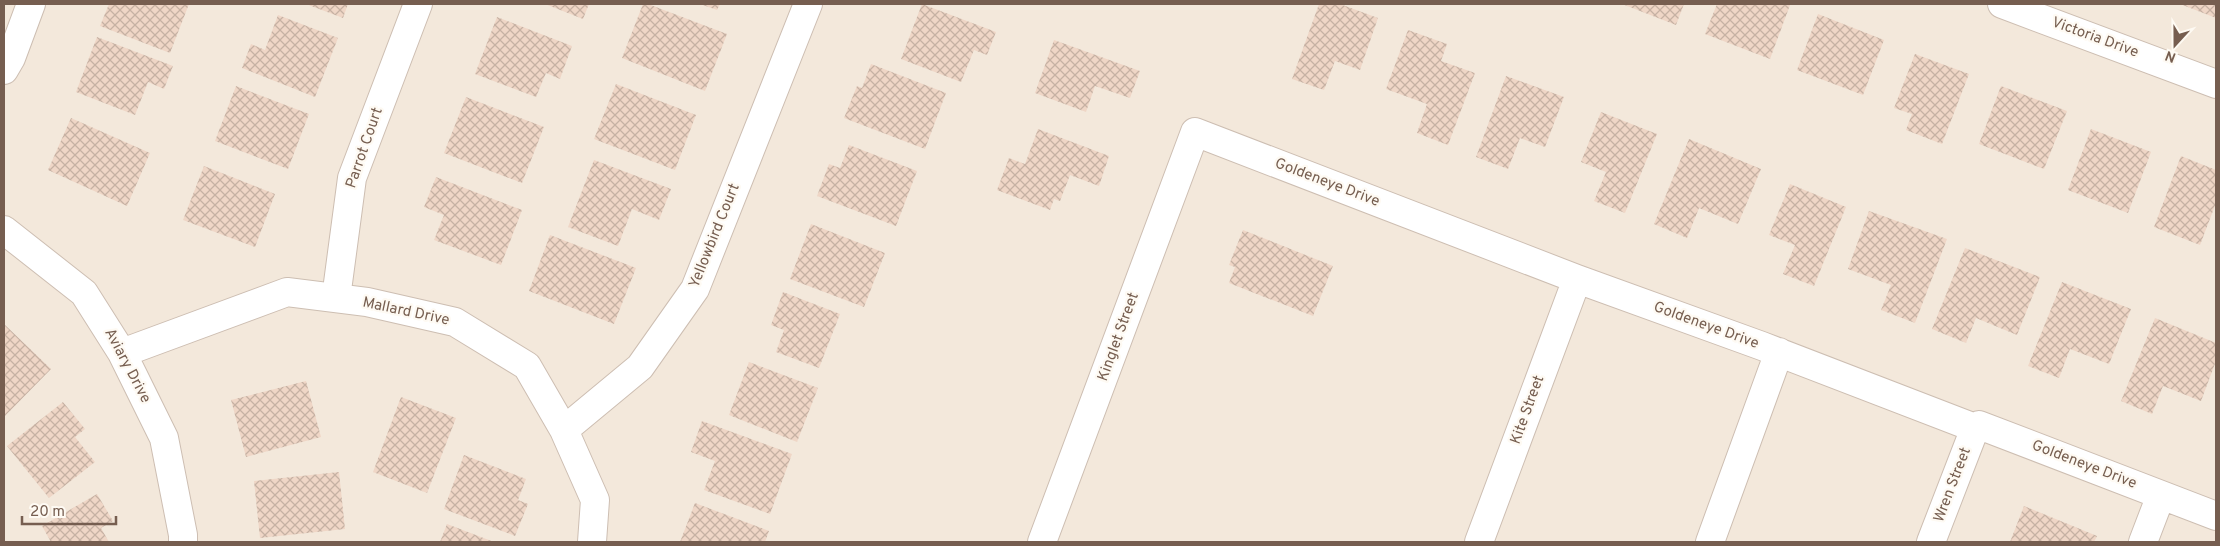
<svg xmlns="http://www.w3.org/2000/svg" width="2220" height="546" font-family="Overpass,sans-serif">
<defs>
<pattern id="building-cross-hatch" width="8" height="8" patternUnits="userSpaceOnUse" patternTransform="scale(1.25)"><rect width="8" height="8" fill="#efd6c6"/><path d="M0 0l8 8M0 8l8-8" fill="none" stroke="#c6b1a3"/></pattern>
</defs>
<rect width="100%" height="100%" fill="#fbf6ec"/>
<path fill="#f3e8db" d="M4 4H2216V542H4Z"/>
<path fill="url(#building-cross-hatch)" d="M109 4H189L170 53 100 26Z
M306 4H348L343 18Z
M545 4H589L583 19Z
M643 4H648L727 34 705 91 622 58Z
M700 4H720L717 10Z
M922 4 996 32 987 55 974 50 961 82 901 59Z
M1319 4H1340L1378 18 1360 70 1335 61 1324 90 1292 79Z
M1622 4H1684L1676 25Z
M1717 4 1790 5 1770 59 1705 34Z
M2180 4H2216V18Z
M1818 14 1884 40 1863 95 1797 70Z
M278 15 338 38 315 97 242 68 251 44 265 50Z
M497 17 572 46 560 79 546 73 536 97 475 74Z
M1408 30 1447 44 1441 61 1475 73 1448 145 1417 133 1427 104 1386 89Z
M97 37 173 66 164 89 148 82 135 115 76 92Z
M1054 40 1140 71 1130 98 1095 86 1086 112 1035 93Z
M1915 54 1969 74 1942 144 1906 130 1912 114 1894 108Z
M871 64 946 93 925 149 844 118 857 86 862 88Z
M1506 76 1564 97 1545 147 1520 138 1508 169 1476 157Z
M616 84 696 115 675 170 594 139Z
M236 86 309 114 288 169 215 141Z
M2001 86 2067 111 2044 169 1979 144Z
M466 97 544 127 522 183 444 153Z
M1601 112 1657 134 1625 213 1594 201 1606 172 1581 162Z
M71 118 150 153 127 206 48 170Z
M1038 129 1109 156 1099 186 1070 175 1060 201 1054 199 1050 210 997 190 1009 158 1025 164Z
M2091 129 2151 152 2128 213 2068 190Z
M1689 139 1761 169 1738 224 1699 208 1687 238 1654 224Z
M849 145 917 171 896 226 817 196 829 164 840 168Z
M2181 156 2216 170V203L2200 245 2154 227Z
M594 160 671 189 659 220 632 209 618 246 568 227Z
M204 166 275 194 255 247 183 220Z
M436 177 522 210 501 265 434 240 444 215 424 207Z
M1790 184 1846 207 1814 286 1783 274 1795 245 1769 235Z
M1869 211 1947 239 1915 323 1881 310 1891 285 1848 269Z
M811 224 885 253 864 307 790 279Z
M1243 230 1333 266 1313 316 1229 283 1235 267 1229 265Z
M550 235 636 268 614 324 529 291Z
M1965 248 2040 277 2017 335 1976 318 1966 343 1932 329Z
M2062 282 2131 309 2109 364 2070 349 2059 378 2028 366Z
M783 292 840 314 819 368 776 352 784 330 771 325Z
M2155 318 2216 343V361L2201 401 2163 386 2152 414 2121 401Z
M4 324 51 369 4 417Z
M749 362 818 388 797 442 729 415Z
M306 381 321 437 246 457 231 400Z
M401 397 456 418 427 493 373 472Z
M63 402 85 429 75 437 95 462 49 498 7 446Z
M702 421 792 454 770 514 704 490 715 461 691 452Z
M464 455 526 479 518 500 528 504 515 536 444 509Z
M339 472 345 529 260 538 254 481Z
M97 494 113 521 101 528 109 542H51L42 526Z
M695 503 769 531 765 542H680Z
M2024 506 2097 536 2094 542H2010Z
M447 524 494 542H440Z"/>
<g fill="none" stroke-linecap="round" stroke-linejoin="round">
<g stroke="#cdbeb2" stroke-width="30">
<path id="minor" d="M2002 4 2216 84
M4 70 11 58 31 4
M4 230 84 293 122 353 164 438 183 535V542
M336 298 352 178 418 4
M122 353 287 292 367 302 455 322 527 366 564 430 595 500 592 542
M564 430 640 367 695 289 808 4
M1042 542 1195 132 1577 279 1762 346 1975 428 1979 425 2216 516
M1479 542 1577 279
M1710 542 1779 352
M1931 542 1975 428
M2143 542 2161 495"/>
</g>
<use href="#minor" stroke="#fff" stroke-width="28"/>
</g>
<g text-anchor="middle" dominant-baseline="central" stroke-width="4.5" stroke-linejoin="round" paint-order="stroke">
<g font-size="15" fill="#765e50" stroke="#fefaf3">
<text transform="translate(2095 38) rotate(20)">Victoria Drive</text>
<text transform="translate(365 148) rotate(-71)">Parrot Court</text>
<text transform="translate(1327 183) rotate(21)">Goldeneye Drive</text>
<text transform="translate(715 236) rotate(-68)">Yellowbird Court</text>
<text transform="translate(406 312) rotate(12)">Mallard Drive</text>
<text transform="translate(1706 326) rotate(20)">Goldeneye Drive</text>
<text transform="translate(1119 337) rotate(-70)">Kinglet Street</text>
<text transform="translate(127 366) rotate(62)">Aviary Drive</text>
<text transform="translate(1528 410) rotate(-70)">Kite Street</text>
<text transform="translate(2084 465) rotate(21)">Goldeneye Drive</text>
<text transform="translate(1953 485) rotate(-69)">Wren Street</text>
</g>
</g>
<rect width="2220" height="546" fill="none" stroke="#765e50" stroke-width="10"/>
<g transform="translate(2175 45) rotate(201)" stroke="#fefaf3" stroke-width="4" paint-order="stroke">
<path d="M0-4L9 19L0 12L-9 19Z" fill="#765e50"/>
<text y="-8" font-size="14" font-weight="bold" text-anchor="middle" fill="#765e50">N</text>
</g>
<path d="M22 516v8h94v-8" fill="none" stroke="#765e50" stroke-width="2.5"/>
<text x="30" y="516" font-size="15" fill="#765e50" stroke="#fefaf3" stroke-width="4" paint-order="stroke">20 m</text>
</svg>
